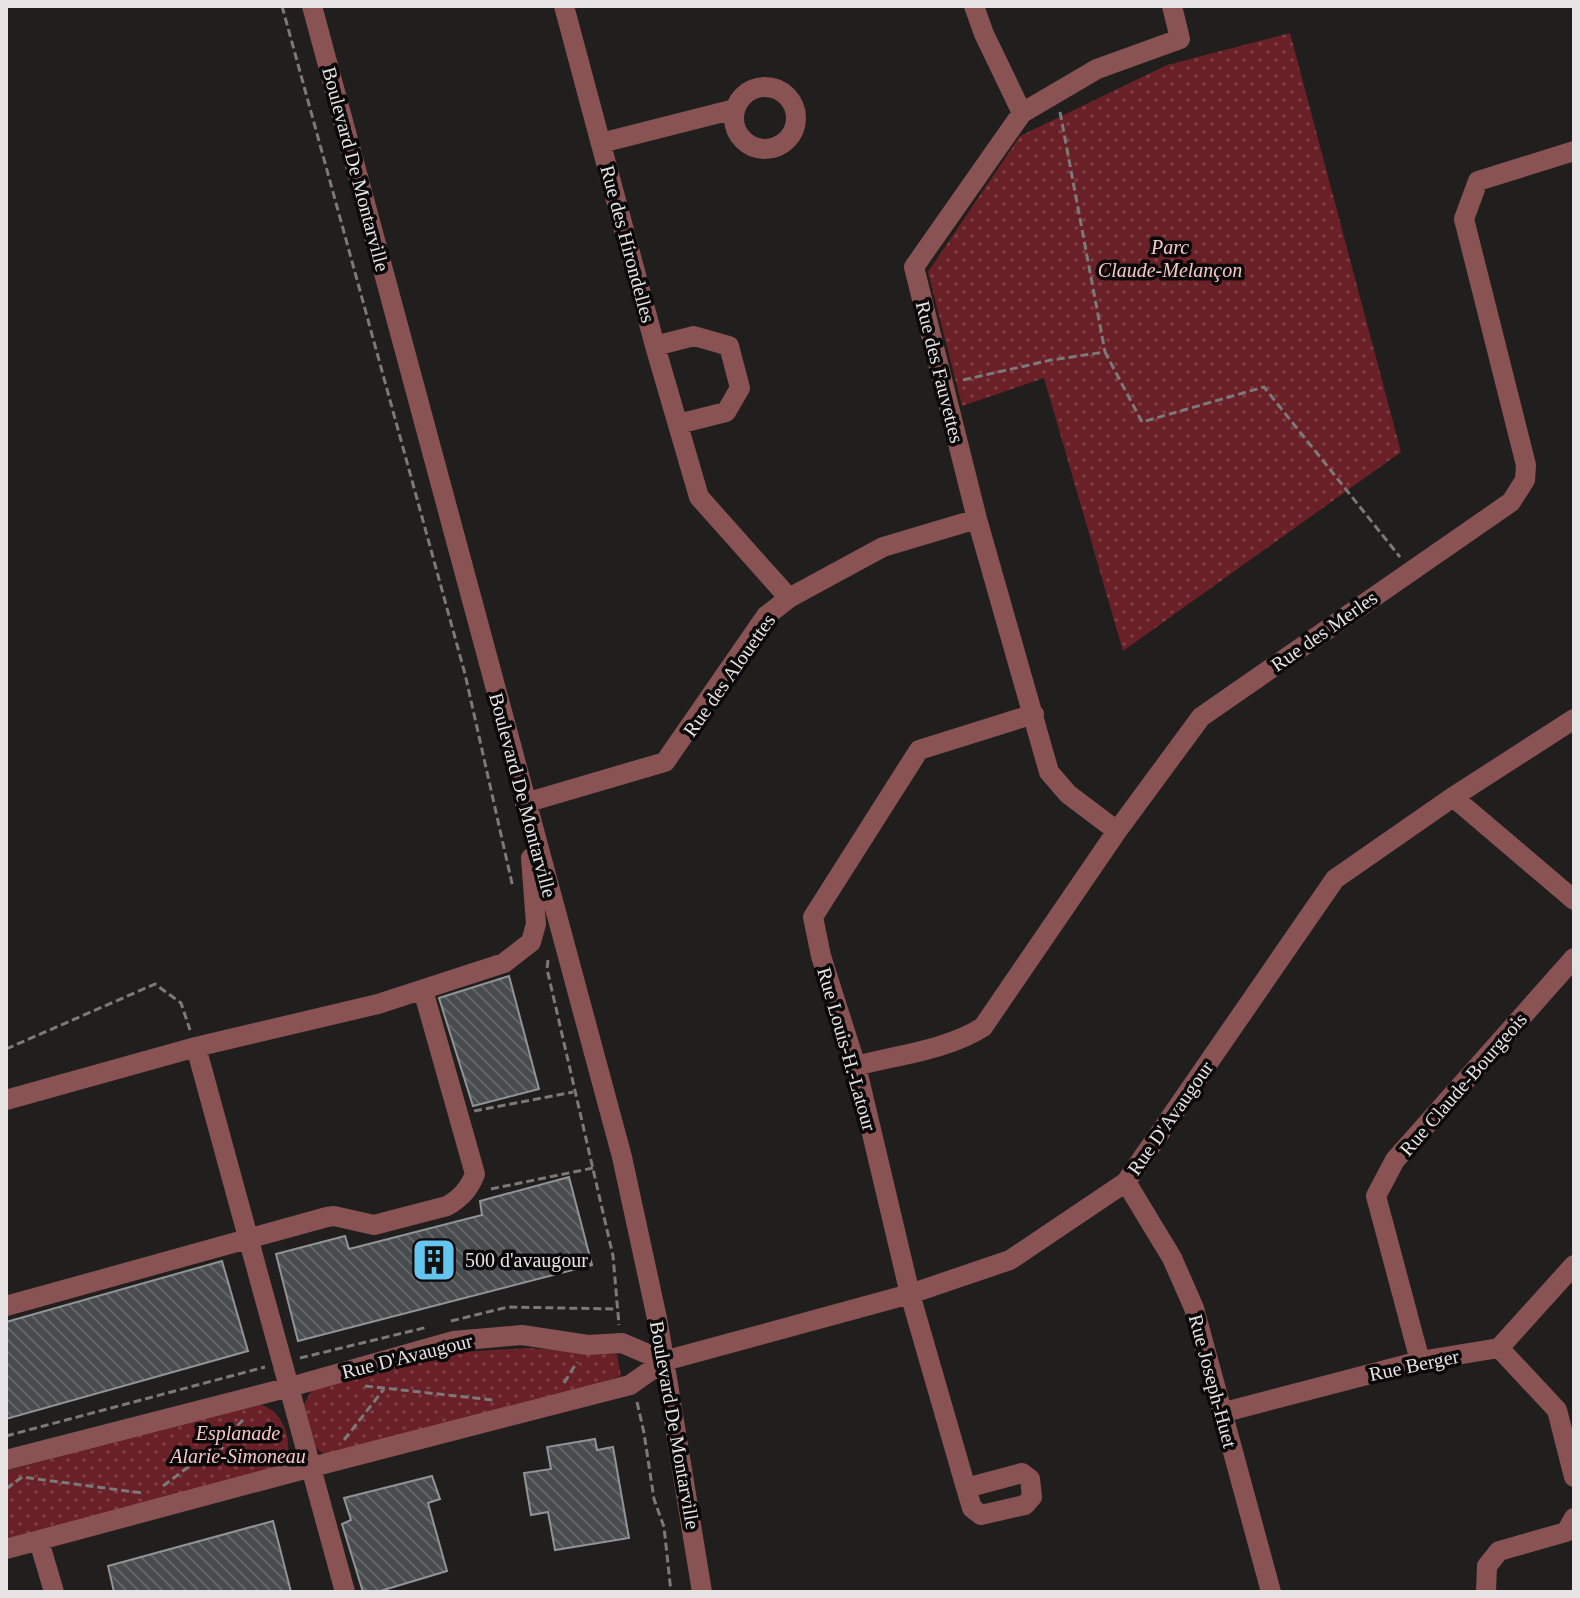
<svg xmlns="http://www.w3.org/2000/svg" width="1580" height="1598" font-family="'Times New Roman',serif">
<defs>
<pattern id="park-dots" width="8" height="8" patternUnits="userSpaceOnUse" patternTransform="scale(2)"><rect width="8" height="8" fill="#692026"/><path d="M2 2h.1M6 6h.1" fill="none" stroke="#7e4045" stroke-width="1.8" stroke-linecap="round"/></pattern>
<pattern id="building-back-hatch" width="6" height="6" patternUnits="userSpaceOnUse" patternTransform="scale(2)"><rect width="6" height="6" fill="#494c4e"/><path d="M-1 5l2 2M0 0l6 6M5-1l2 2" fill="none" stroke="#636667"/></pattern>
</defs>
<rect width="100%" height="100%" fill="#211e1e"/>
<path fill="url(#park-dots)" d="M1290 33 1401 452 1123 651 1044 378 962 406 928 272 1020 136 1167 65Z
M528 1348 617 1354 621 1376 546 1400 325 1455 315 1447 304 1404 312 1390 446 1353Z
M254 1404C281 1404 296 1441 284 1464L6 1543V1471Z"/>
<path fill="url(#building-back-hatch)" stroke="#909495" stroke-width="2" d="M509 976 539 1089 473 1106 439 998Z
M569 1177 592 1265 298 1341 276 1254 345 1236 349 1249 482 1215 480 1201Z
M222 1261 248 1351 6 1419V1322Z
M595 1439 597 1450 613 1447 629 1538 555 1550 548 1512 531 1515 524 1473 551 1469 547 1447Z
M432 1476 440 1499 428 1503 447 1571 377 1592H363L342 1524 351 1520 344 1498Z
M273 1521 291 1592H114L108 1566Z"/>
<g fill="none" stroke-linecap="round" stroke-linejoin="round">
<path stroke="#7b7979" stroke-width="3" stroke-dasharray="8 4" stroke-linecap="butt" d="M282 6 465 674 513 888
M1060 112 1105 352
M963 380 1051 360 1105 352 1142 422 1264 387 1400 557
M548 960 547 969 613 1256 619 1325
M6 1049 155 984 181 1003 190 1030
M474 1111 573 1092
M491 1189 593 1168
M451 1321 508 1307 616 1309
M300 1358 428 1327
M564 1383 577 1362
M365 1386 493 1400
M637 1402 644 1433 654 1499 664 1527 671 1592
M6 1436 265 1367
M344 1440 384 1389
M216 1446 258 1462
M163 1486 216 1446 243 1420
M6 1489 22 1477 142 1493"/>
<path stroke="#8a5353" stroke-width="20" d="M312 6 622 1157 658 1323 702 1592
M564 6 655 346 699 497 789 598
M974 6 984 34 1022 113
M734 118a31 31 0 1 1 62 0a31 31 0 1 1-62 0Z
M601 143 735 109
M655 346 694 336 729 346 740 388 726 412 678 424
M1453 797 1574 900
M525 803 665 762 766 616 789 598 883 547 977 519
M1117 831 1068 794 1049 772 977 519 914 267 1022 113 1097 69 1180 39 1172 6
M196 1047 378 1004 504 963 531 942 536 924 531 858
M856 1066C897 1055 947 1050 983 1027L1117 831 1201 717 1511 502 1525 480 1526 465 1464 219 1478 181 1574 151
M6 1100 196 1047 345 1592
M1126 1182 1172 1258 1194 1308 1271 1592
M6 1306 327 1217 334 1216 374 1225 447 1206C461 1198 469 1189 475 1174L423 990
M1499 1348 1557 1410 1574 1477
M1420 1361 1376 1196 1395 1160 1574 958
M1221 1413 1420 1361 1499 1348 1574 1265
M6 1460 290 1387 453 1341 522 1335 588 1345 622 1343 664 1361
M966 1488 1022 1473 1030 1479 1032 1497 1025 1505 981 1515 972 1508 966 1488 910 1294 856 1066 821 956 813 917 919 750 1034 714
M39 1541 54 1592
M6 1549 312 1467 630 1385 664 1361 910 1294 1010 1260 1126 1182 1335 879 1453 797 1574 719
M1486 1592 1487 1566 1499 1551 1566 1532 1574 1518"/>
</g>
<defs>
<g id="building-square" transform="scale(2.3)"><rect x="-9" y="-9" width="18" height="18" rx="4" fill="#64c5ee" stroke="#0a0808"/><path d="M-4-6H4V6H1V3H-1V6H-4ZM-2.5-4.3h1.7v1.8h-1.7ZM.8-4.3h1.7v1.8H.8ZM-2.5-1h1.7V.8h-1.7ZM.8-1h1.7V.8H.8Z" fill="#111"/></g>
</defs>
<g fill-rule="evenodd">
<use href="#building-square" x="434" y="1260"/>
</g>
<g text-anchor="middle" dominant-baseline="central" stroke-width="7" stroke-linejoin="round" paint-order="stroke">
<g font-size="20" fill="#e5e3e3" stroke="#0a0808">
<text transform="translate(356 169) rotate(75)">Boulevard De Montarville</text>
<text transform="translate(628 244) rotate(75)">Rue des Hirondelles</text>
<text transform="translate(940 372) rotate(76)">Rue des Fauvettes</text>
<text transform="translate(1324 631) rotate(-35)">Rue des Merles</text>
<text transform="translate(729 675) rotate(-55)">Rue des Alouettes</text>
<text transform="translate(523 795) rotate(75)">Boulevard De Montarville</text>
<text transform="translate(847 1049) rotate(74)">Rue Louis-H.-Latour</text>
<text transform="translate(1463 1084) rotate(-49)">Rue Claude-Bourgeois</text>
<text transform="translate(1170 1118) rotate(-55)">Rue D'Avaugour</text>
<text transform="translate(407 1356) rotate(-14)">Rue D'Avaugour</text>
<text transform="translate(1414 1365) rotate(-12)">Rue Berger</text>
<text transform="translate(1213 1381) rotate(75)">Rue Joseph-Huet</text>
<text transform="translate(675 1425) rotate(80)">Boulevard De Montarville</text>
</g>
<g font-size="20" font-style="italic" fill="#f7c8c7" stroke="#0a0808">
<text x="1170" y="247">Parc<tspan x="1170" dy="23">Claude-Melançon</tspan></text>
<text x="238" y="1433">Esplanade<tspan x="238" dy="23">Alarie-Simoneau</tspan></text>
</g>
<g font-size="20" fill="#e5e3e3" stroke="#0a0808" text-anchor="start">
<text x="465" y="1260">500 d'avaugour</text>
</g>
</g>
<rect width="1580" height="1598" fill="none" stroke="#e5e3e3" stroke-width="16"/>
</svg>
